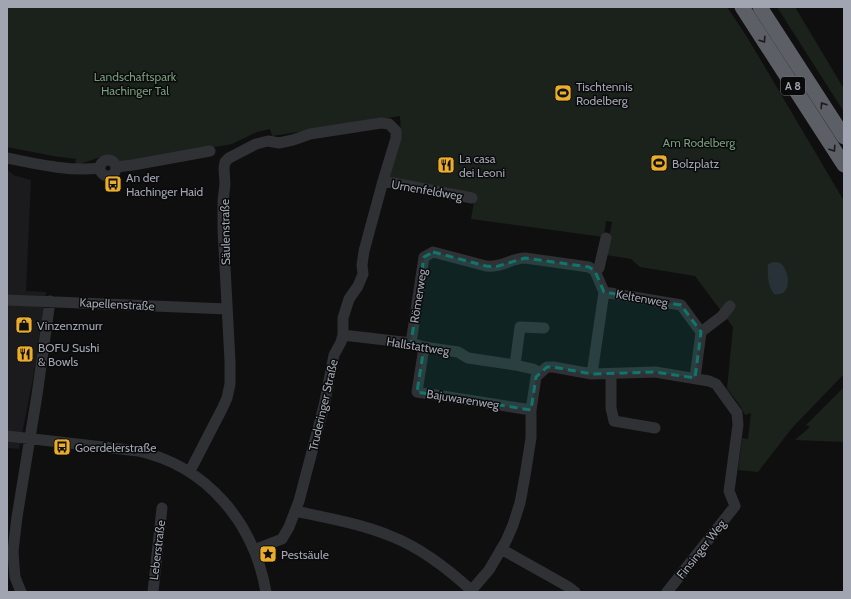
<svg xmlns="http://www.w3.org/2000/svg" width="851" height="599" font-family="Cabin,sans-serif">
<rect width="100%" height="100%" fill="#0f0f10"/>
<path fill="#1b1b1d" d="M7 169 13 175 31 180 26 291 46 292 34 373 19 449 7 448Z"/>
<path fill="#1b221c" d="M7 7H727L747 37 844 201V374L792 428 758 472 738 470 742 438 748 439 751 413 745 415 739 404 727 389 733 327 695 276 640 267 631 259 606 255 612 222 606 221 604 237 471 219 474 201 388 178 401 134 400 116 272 136 270 129 257 132 232 144 132 161H118L110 155H106L80 164H75L76 159 53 156 7 147Z
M777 7H795L844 89V112Z
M844 387V442L795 440 810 427 806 425Z"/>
<path fill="#293138" d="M774 262C775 262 780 263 780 263 788 267 795 297 774 294 768 286 767 274 768 264Z"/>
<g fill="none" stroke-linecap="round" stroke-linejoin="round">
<path stroke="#303135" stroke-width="11" d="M7 158C36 164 71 172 100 168
M100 168a8 8 0 1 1 16 0a8 8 0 1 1-16 0Z
M116 167 133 165 210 151
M383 181 472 198
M595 271 599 268 606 238
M604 292 681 305 701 332 722 316 730 306
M7 300 227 309
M343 335 411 343 424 347 458 352 468 358 515 365 520 327 544 328
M411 343 424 257 433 252 486 266C502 268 511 258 525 258L589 267 595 271 604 292
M424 347 417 392 531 410
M515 365 533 369 540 373
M592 374 604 292
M611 374V408L614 421 655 428
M695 378 701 332
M7 436 138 451C207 466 254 523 266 592
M190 471 222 409 227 398 230 384V361L223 229V201L225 184 224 168 225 162 229 158 256 144 268 141 279 143 293 140 310 134 381 123 389 124 396 131V138L383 181 364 251 362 265 363 274 358 286 349 299 343 318V335L341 342 334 355 324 406 299 501 289 527 282 539 254 550
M295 511C328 518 362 524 393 537 423 549 448 569 471 590
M501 549 567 586 575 592
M21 592 15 577 14 566 13 551 17 517 37 395 50 301
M153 592 162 508
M470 592 489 570 506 541 513 525 520 503 525 476 531 438V410L536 377 540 373 547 367H553L592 374 655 372 709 381 716 384 737 413 738 425 729 491 735 506 667 592"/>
<path stroke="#5c5f66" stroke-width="15" d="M742 7 844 165
M760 7 844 137"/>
</g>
<defs><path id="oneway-chevron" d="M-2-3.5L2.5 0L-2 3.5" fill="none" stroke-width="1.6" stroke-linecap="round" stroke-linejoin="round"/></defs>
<g stroke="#1a1b1d">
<use href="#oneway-chevron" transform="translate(763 40) rotate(57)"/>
<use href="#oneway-chevron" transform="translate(823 105) rotate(-123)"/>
<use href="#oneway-chevron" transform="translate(833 149) rotate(57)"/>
</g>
<path fill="#0f766e" fill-opacity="0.2" stroke="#0f766e" stroke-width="3" stroke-dasharray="8 5" stroke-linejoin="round" d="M433 252 486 266 495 267 525 258 589 267 595 271 604 292 681 305 701 332 695 378 655 372 592 374 553 367H547L536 377 531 410 417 392 424 347 411 343 424 257Z"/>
<defs>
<g id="stadium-square" transform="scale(0.9)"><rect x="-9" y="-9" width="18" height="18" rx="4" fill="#ebad2c" stroke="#0a0a0b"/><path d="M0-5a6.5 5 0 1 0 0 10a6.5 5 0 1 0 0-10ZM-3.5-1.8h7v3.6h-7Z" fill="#111"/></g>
<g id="restaurant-square" transform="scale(0.9)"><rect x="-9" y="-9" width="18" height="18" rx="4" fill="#ebad2c" stroke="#0a0a0b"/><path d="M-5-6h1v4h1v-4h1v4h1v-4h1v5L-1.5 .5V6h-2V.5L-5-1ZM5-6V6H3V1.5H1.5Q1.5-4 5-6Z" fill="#111"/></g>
<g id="bus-square" transform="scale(0.9)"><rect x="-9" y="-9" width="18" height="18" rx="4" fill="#ebad2c" stroke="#0a0a0b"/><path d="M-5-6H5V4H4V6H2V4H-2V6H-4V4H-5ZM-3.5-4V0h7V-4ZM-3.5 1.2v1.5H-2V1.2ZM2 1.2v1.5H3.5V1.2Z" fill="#111"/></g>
<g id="shop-square" transform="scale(0.9)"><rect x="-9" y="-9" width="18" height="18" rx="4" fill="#ebad2c" stroke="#0a0a0b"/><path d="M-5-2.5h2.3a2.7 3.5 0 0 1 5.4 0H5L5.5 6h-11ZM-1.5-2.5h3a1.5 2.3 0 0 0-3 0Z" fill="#111"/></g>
<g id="sight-square" transform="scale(0.9)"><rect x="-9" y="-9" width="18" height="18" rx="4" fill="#ebad2c" stroke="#0a0a0b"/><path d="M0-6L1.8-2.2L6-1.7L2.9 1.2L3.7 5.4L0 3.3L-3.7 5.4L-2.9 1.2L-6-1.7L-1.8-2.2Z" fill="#111"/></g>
</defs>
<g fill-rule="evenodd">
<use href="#stadium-square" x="563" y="93"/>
<use href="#stadium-square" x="659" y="163"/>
<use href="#restaurant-square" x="446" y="165"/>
<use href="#bus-square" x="113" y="184"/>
<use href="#shop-square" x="24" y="325"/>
<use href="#restaurant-square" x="25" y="354"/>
<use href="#bus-square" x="62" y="447"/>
<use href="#sight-square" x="268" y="554"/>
</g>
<g text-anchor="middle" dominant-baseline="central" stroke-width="3" stroke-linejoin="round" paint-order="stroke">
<rect fill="#0a0a0b" stroke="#73767f" stroke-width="1" x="781" y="77" width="24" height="18" rx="3"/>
<g font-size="11" font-weight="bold" fill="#a0a5b1">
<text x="793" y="86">A 8</text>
</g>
<g font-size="12" fill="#779c7a" stroke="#0a0a0b">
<text x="135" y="76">Landschaftspark<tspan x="135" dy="14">Hachinger Tal</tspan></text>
<text x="699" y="142">Am Rodelberg</text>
</g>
<g font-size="12" fill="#a0a5b1" stroke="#0a0a0b" text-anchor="start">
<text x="576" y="86">Tischtennis<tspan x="576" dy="14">Rodelberg</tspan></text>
<text x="459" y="158">La casa<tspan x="459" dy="14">dei Leoni</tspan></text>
<text x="672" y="163">Bolzplatz</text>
<text x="126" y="177">An der<tspan x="126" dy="14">Hachinger Haid</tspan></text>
<text x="37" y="325">Vinzenzmurr</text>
<text x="38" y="347">BOFU Sushi<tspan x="38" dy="14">&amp; Bowls</tspan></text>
<text x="75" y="447">Goerdelerstraße</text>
<text x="281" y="554">Pestsäule</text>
</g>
<g font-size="12" fill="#a0a5b1" stroke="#0a0a0b">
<text transform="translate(427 190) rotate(10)">Urnenfeldweg</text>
<text transform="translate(225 232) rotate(-91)">Säulenstraße</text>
<text transform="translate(418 296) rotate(-81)">Römerweg</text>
<text transform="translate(642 298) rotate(10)">Keltenweg</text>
<text transform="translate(117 304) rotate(3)">Kapellenstraße</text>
<text transform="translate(418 346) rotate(9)">Hallstattweg</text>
<text transform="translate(463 399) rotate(9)">Bajuwarenweg</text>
<text transform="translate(323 405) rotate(-77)">Truderinger Straße</text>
<text transform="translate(701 549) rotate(-52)">Finsinger Weg</text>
<text transform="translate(157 550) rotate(-83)">Leberstraße</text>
</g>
</g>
<rect width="851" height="599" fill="none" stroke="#a0a5b1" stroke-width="16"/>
</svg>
